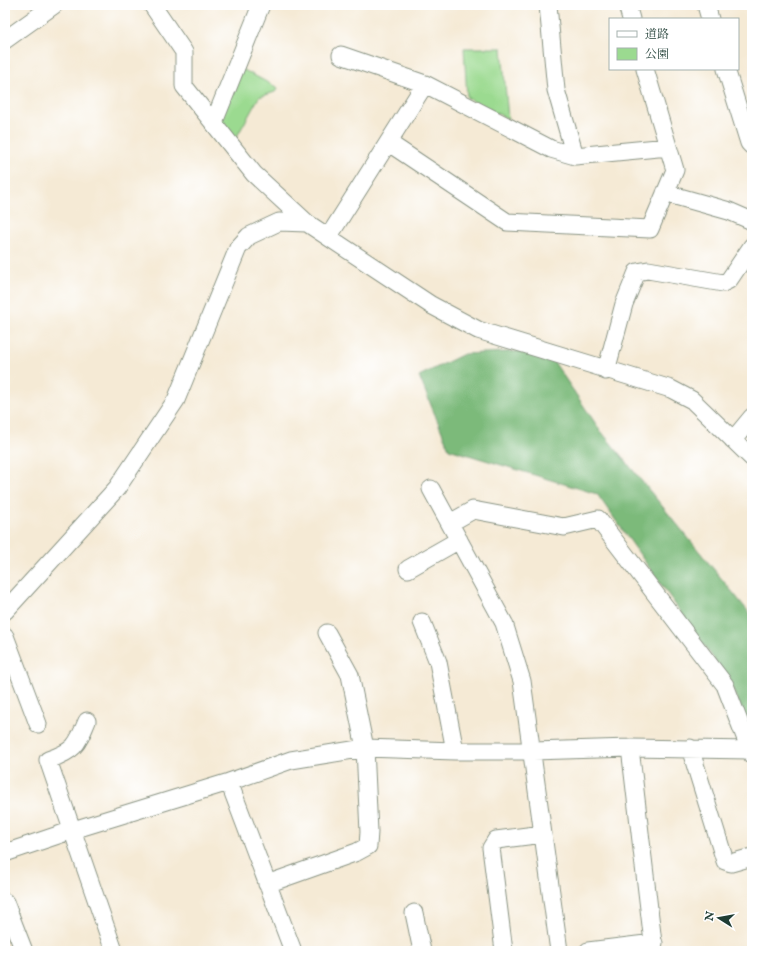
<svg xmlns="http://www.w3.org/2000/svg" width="757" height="956" font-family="'IM FELL English','Noto Serif JP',serif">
<rect width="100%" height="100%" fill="#fff"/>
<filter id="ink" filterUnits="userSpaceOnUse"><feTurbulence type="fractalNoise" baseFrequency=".025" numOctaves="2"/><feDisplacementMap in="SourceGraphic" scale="8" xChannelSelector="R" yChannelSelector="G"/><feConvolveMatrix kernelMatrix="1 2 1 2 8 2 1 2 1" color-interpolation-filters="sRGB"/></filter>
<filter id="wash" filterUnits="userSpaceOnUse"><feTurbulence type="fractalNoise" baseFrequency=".012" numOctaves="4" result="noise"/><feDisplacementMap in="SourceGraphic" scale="16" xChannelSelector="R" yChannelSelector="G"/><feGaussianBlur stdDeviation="0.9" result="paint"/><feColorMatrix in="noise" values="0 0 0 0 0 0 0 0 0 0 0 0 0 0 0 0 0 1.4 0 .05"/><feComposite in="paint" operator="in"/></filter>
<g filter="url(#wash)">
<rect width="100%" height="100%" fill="#f5ead5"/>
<path fill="#9bda90" stroke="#5d8c62" d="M464 48H502L508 119 467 98Z
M242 69 278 88 275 92 259 97 235 140 217 120Z"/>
<path fill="#7cba7a" stroke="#4e7c57" d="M546 350 600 430 752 616V734L728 679 597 494 449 449 419 376 464 354Z"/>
</g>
<g filter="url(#ink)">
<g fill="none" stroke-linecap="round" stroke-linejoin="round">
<g stroke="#8a9484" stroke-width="19">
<path id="minor" d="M152 5 184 52V86L254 174 307 223 431 305 478 330 671 389 692 400 752 458
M548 5 556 90 575 156
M627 5 631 19
M706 5 710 19
M5 40 54 5
M341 55 425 84 551 149 575 156 668 147
M726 69 749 143 752 146
M214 122 261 5
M389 143 507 222 650 229 675 170 645 69
M665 193 729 211 752 221
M329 236 425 84
M606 371 624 304 637 272 648 270 723 283 729 280 752 246
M733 440 752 417
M431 489 504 623 522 681 559 951
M450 523 473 510 564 527 598 519 725 685 752 755
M408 569 459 540
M5 611 117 488 176 400 238 248 249 236 279 222 307 223
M422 622 438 662 455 751
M5 636 38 724
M87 721C77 746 74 751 48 760L114 951
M630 748 654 951
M690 748 725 861 731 863 752 857
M229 782 293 951
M5 853 73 830 229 782 291 760 365 748 455 751H533L630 748 750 750
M267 884 357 852 368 846 369 832 365 748 350 675 327 633
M5 902 24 951
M414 913 422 951
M504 951 491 848 496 840 543 834
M588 951 654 943"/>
</g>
<use href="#minor" stroke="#fff" stroke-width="17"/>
</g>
</g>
<rect width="757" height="956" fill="none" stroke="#fff" stroke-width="20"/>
<rect x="609" y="18" width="130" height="52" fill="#ffffff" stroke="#a5b1ae"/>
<rect x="617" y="31" width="20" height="6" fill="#ffffff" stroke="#a5b1ae"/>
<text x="645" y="38" font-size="12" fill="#1f3d34">道路</text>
<rect x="617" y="48" width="20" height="12" fill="#9bda90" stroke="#a5b1ae"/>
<text x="645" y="58" font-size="12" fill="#1f3d34">公園</text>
<g transform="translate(719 918) rotate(281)" stroke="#ffffff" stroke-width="3" paint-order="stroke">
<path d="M0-3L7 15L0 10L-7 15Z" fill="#1f3d34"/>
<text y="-6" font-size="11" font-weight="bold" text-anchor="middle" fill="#1f3d34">N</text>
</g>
</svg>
